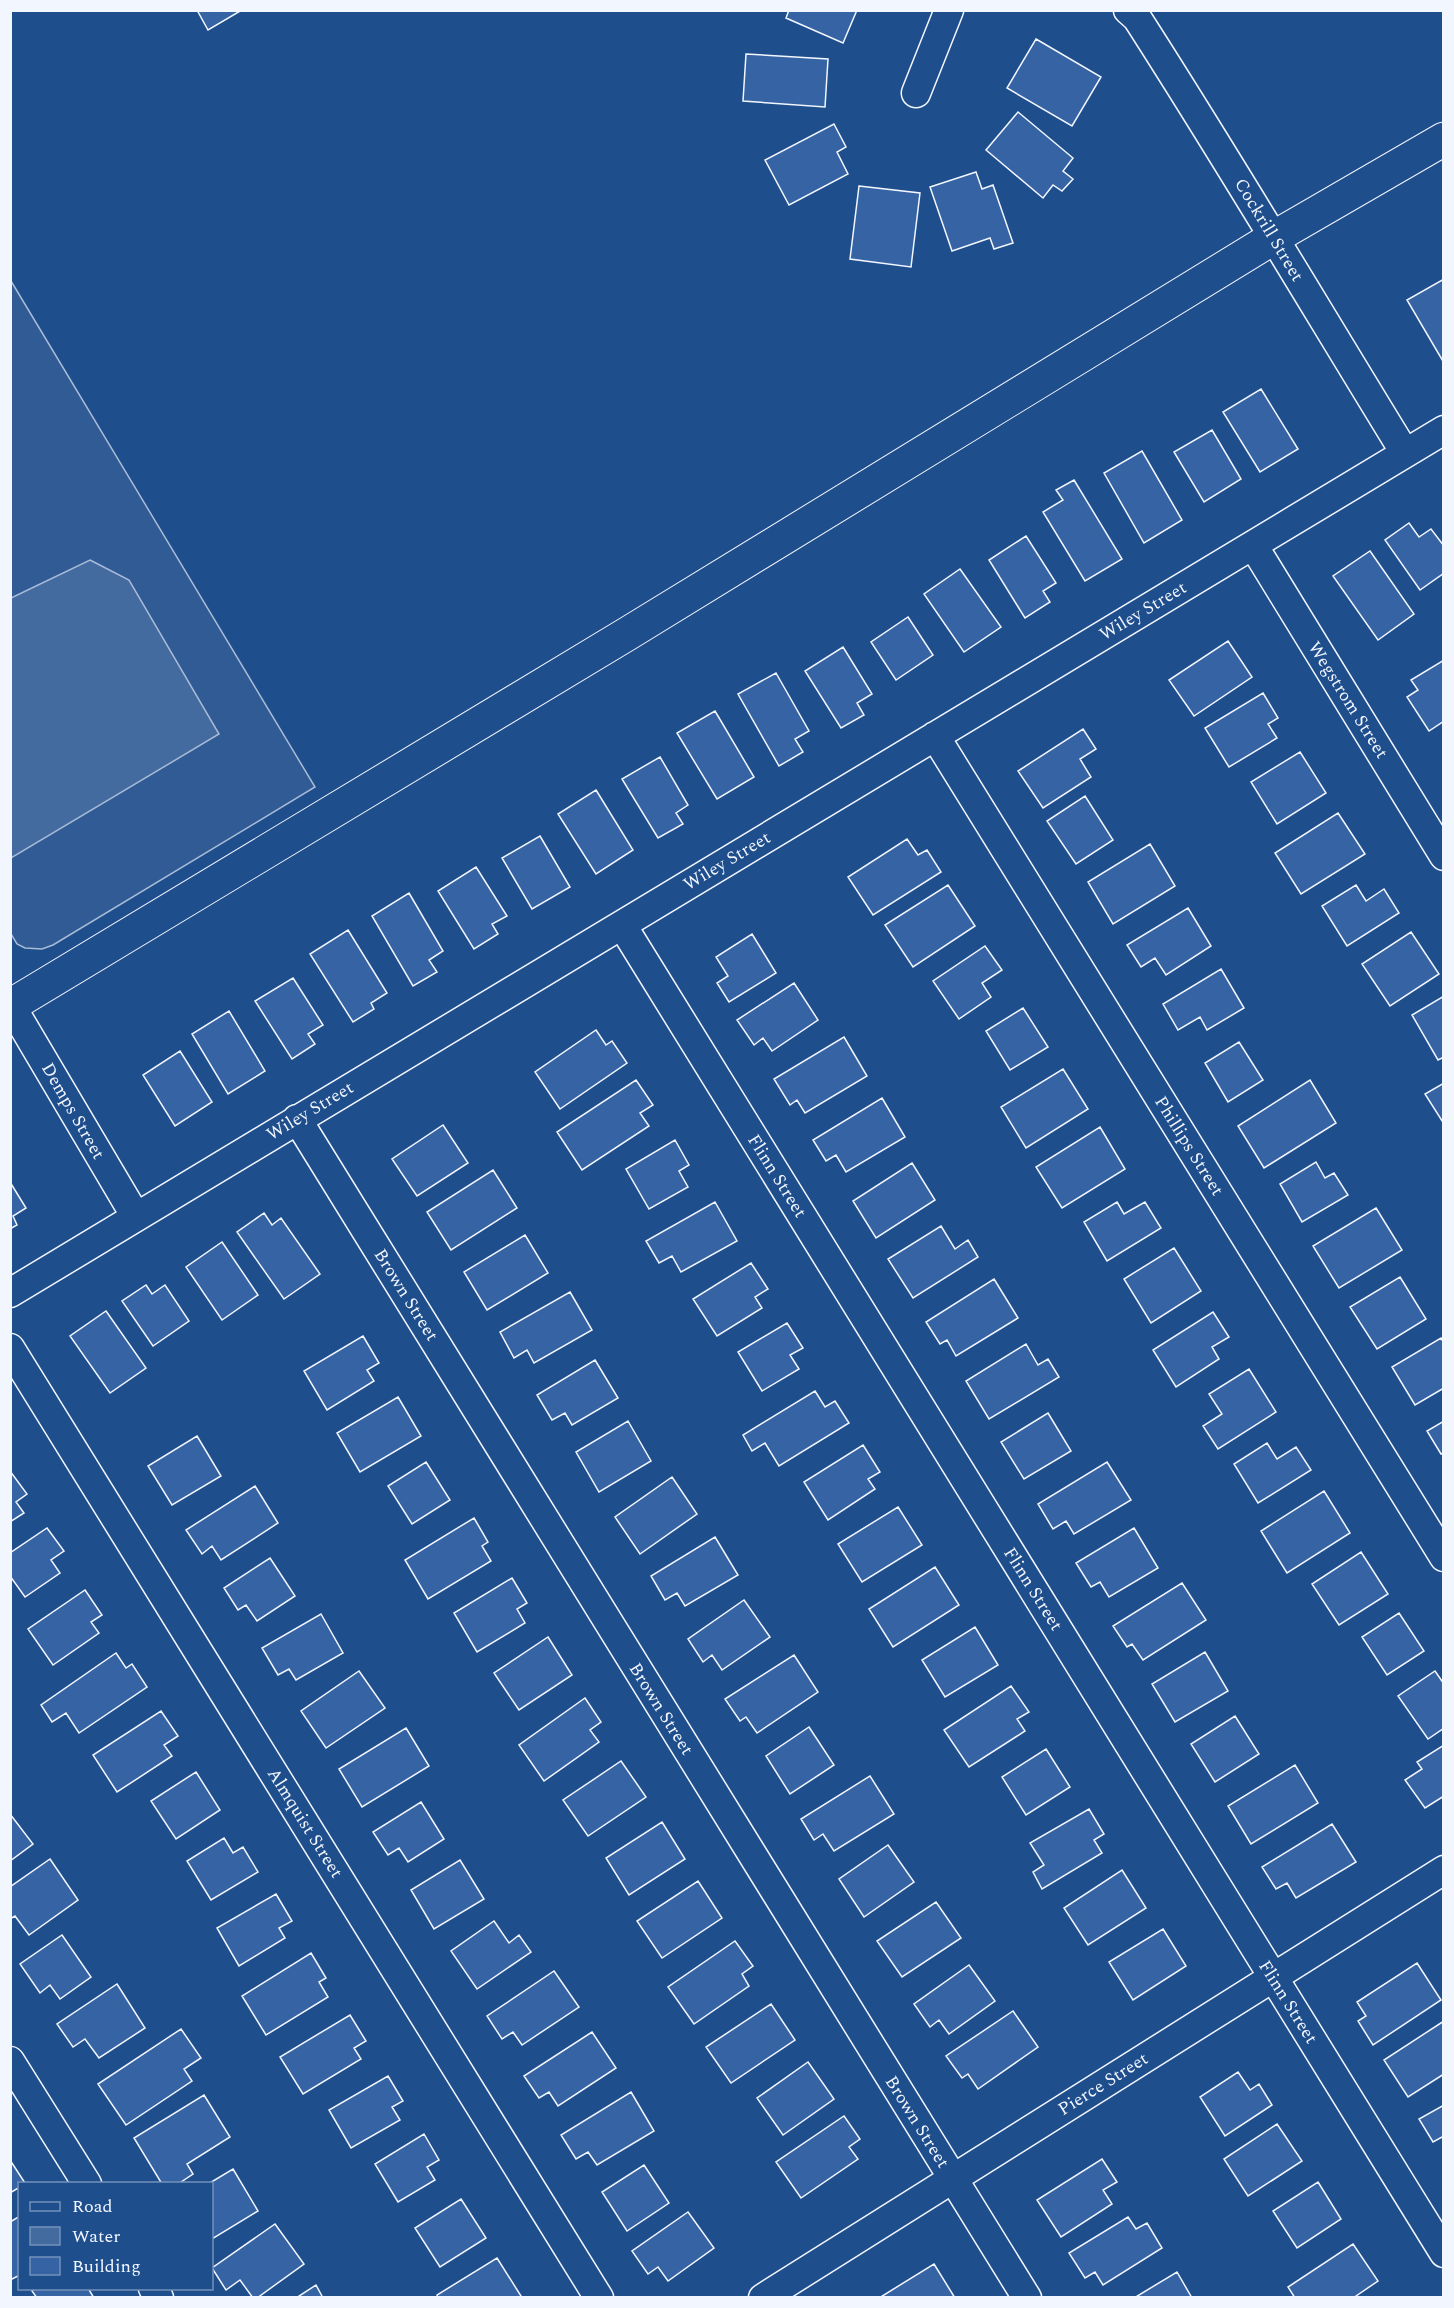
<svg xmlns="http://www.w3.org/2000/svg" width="1454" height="2308" font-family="Spectral,serif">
<rect width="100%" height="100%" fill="#1f4e8c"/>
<path fill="#305b95" stroke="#a8bbd7" stroke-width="1.5" d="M11 281 315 787 53 945 42 949 25 948 17 944 11 934Z"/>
<path fill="#446ba0" stroke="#a8bbd7" stroke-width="1.5" d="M90 560 129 580 219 734 11 858V598Z"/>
<path fill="#3563a3" stroke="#f2f6ff" stroke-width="1.5" d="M197 10H242L208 30Z
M789 10H857L843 43 786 18Z
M1036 39 1101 77 1072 126 1007 88Z
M746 54 828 59 825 107 743 101Z
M1018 112 1073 158 1063 171 1073 179 1062 191 1053 185 1043 198 986 150Z
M834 124 846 147 837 152 848 174 789 205 765 160Z
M976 172 982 189 993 185 1013 243 994 249 990 238 952 251 930 187Z
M859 186 920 193 911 267 850 259Z
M1444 279V363L1407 300Z
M1261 389 1298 449 1260 472 1223 412Z
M1212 430 1241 479 1204 502 1174 452Z
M1142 451 1182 520 1144 543 1104 473Z
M1074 480 1122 559 1085 581 1043 512 1063 500 1056 490Z
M1409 523 1419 537 1431 529 1444 546V573L1420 590 1385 540Z
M1026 536 1056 583 1043 591 1050 602 1025 618 989 560Z
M1370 551 1414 614 1378 640 1333 576Z
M960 569 1001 627 964 652 924 594Z
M908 617 933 655 896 680 871 642Z
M1228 641 1252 677 1194 716 1169 680Z
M843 647 872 694 857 703 864 715 841 728 805 671Z
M1444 660V721L1429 731 1407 697 1418 690 1411 680Z
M776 673 809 731 795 739 803 752 779 766 738 694Z
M1263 693 1278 718 1268 724 1277 738 1229 767 1205 728Z
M715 711 754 777 717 799 677 733Z
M1083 729 1096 749 1080 759 1091 777 1043 808 1018 771Z
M1300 752 1326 793 1277 824 1251 782Z
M660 757 688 805 676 813 683 824 658 838 622 779Z
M596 790 633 850 596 874 558 814Z
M1085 796 1113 840 1076 864 1047 821Z
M1338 813 1365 854 1301 894 1275 853Z
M540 836 570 887 532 909 502 858Z
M907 839 918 855 927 850 941 872 873 915 848 877Z
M1150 844 1175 886 1113 924 1088 882Z
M476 867 507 916 492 924 498 934 474 949 438 891Z
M948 885 975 926 913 967 885 925Z
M1356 885 1366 901 1384 889 1399 913 1347 946 1322 906Z
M409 893 443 951 429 960 437 972 413 986 372 916Z
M1188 908 1211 946 1166 975 1155 958 1141 967 1127 945Z
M348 930 387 993 371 1003 374 1009 353 1022 310 954Z
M1411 932 1439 974 1390 1006 1362 964Z
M752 934 776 973 729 1002 717 983 728 976 716 957Z
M985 946 1002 970 982 983 991 997 959 1019 933 981Z
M1221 969 1244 1008 1207 1030 1200 1017 1178 1030 1163 1004Z
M293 978 323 1025 308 1034 315 1044 292 1059 255 1001Z
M794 983 818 1020 772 1051 763 1038 754 1045 737 1020Z
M1444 996V1057L1438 1060 1412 1015Z
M1023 1008 1048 1047 1010 1070 986 1031Z
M229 1011 265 1071 228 1094 192 1034Z
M596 1030 606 1045 612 1041 627 1063 560 1109 535 1072Z
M844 1037 867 1076 805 1113 797 1100 790 1105 774 1079Z
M1239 1042 1263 1080 1228 1102 1205 1063Z
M180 1051 212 1102 175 1126 143 1075Z
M1063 1069 1088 1109 1026 1148 1001 1107Z
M636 1080 653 1105 640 1113 649 1126 582 1170 557 1132Z
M1310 1080 1336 1123 1264 1168 1238 1126Z
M1444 1083V1124L1425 1094Z
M882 1098 905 1137 846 1172 836 1155 826 1161 813 1140Z
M443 1125 468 1163 417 1196 392 1159Z
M1100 1127 1125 1169 1062 1208 1036 1167Z
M675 1140 689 1165 679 1171 688 1187 649 1209 626 1169Z
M1316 1162 1325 1178 1334 1173 1348 1195 1302 1222 1280 1184Z
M912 1163 935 1200 876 1238 853 1201Z
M493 1170 517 1208 451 1250 427 1212Z
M10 1182 26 1208 13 1216 17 1225 10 1229Z
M715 1202 737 1241 681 1272 672 1256 659 1263 646 1241Z
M1117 1202 1124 1214 1145 1202 1161 1228 1107 1261 1084 1222Z
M1376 1208 1402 1250 1339 1288 1313 1246Z
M264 1213 272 1225 281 1218 320 1274 284 1299 237 1232Z
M941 1226 955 1249 968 1240 978 1257 913 1298 888 1259Z
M525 1235 548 1273 487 1310 464 1272Z
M222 1242 258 1295 222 1320 186 1267Z
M1174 1248 1201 1291 1151 1323 1124 1279Z
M751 1263 768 1289 755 1297 762 1308 717 1336 693 1299Z
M1400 1277 1426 1319 1377 1349 1350 1307Z
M994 1279 1018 1318 956 1356 947 1340 940 1344 926 1322Z
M146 1285 152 1294 165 1285 189 1321 153 1346 122 1301Z
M570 1292 592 1330 534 1363 527 1350 514 1358 500 1332Z
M106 1311 146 1368 110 1393 70 1336Z
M1213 1312 1229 1337 1212 1347 1219 1359 1176 1387 1153 1350Z
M787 1323 803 1348 790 1355 799 1369 762 1391 738 1352Z
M363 1336 379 1363 367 1370 374 1381 327 1410 304 1371Z
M1441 1338 1444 1343V1388L1415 1405 1392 1367Z
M1026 1344 1038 1365 1048 1359 1059 1377 989 1419 966 1381Z
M595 1360 618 1398 572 1425 565 1413 552 1420 537 1395Z
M1249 1369 1276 1412 1218 1449 1203 1426 1222 1414 1209 1394Z
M815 1391 825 1407 835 1401 849 1423 779 1466 765 1443 752 1451 743 1435Z
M398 1397 421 1436 360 1472 337 1433Z
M1048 1413 1071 1451 1024 1479 1001 1442Z
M628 1421 651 1461 599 1492 576 1452Z
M1444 1421V1453L1441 1454 1427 1431Z
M197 1436 221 1476 172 1505 148 1466Z
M1267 1443 1277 1459 1296 1447 1311 1470 1258 1503 1234 1464Z
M863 1445 880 1472 868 1479 875 1489 828 1520 804 1482Z
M426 1462 450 1500 412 1524 388 1486Z
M1107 1462 1131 1500 1074 1534 1066 1521 1053 1529 1038 1504Z
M10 1471 27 1494 16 1502 24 1513 10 1522Z
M672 1477 697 1514 640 1554 615 1517Z
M255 1486 278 1523 221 1560 212 1546 202 1554 186 1530Z
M1324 1491 1350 1533 1287 1573 1261 1531Z
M898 1507 922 1545 862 1582 838 1544Z
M474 1518 488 1542 482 1546 491 1561 428 1599 405 1560Z
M47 1528 64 1551 51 1560 60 1573 25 1597 10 1576V1553Z
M1134 1528 1158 1568 1109 1597 1100 1582 1091 1587 1076 1563Z
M715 1537 738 1575 685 1606 677 1593 665 1600 651 1576Z
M1361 1552 1388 1594 1339 1625 1312 1584Z
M270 1558 295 1596 257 1621 246 1605 238 1610 224 1588Z
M935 1567 959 1605 893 1647 869 1609Z
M512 1578 527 1603 517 1609 525 1623 477 1652 454 1613Z
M1182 1583 1206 1620 1143 1660 1132 1644 1127 1647 1113 1626Z
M85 1590 102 1615 91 1622 99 1633 53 1665 28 1629Z
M744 1600 770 1637 722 1670 712 1655 703 1662 688 1639Z
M1399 1613 1424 1651 1387 1675 1362 1637Z
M321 1614 343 1653 296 1680 289 1669 278 1675 262 1648Z
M975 1627 998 1665 945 1697 922 1660Z
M548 1637 572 1675 519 1710 494 1673Z
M1205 1652 1228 1691 1175 1722 1152 1684Z
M116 1653 126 1668 132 1664 147 1687 79 1733 66 1713 52 1722 41 1705Z
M794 1655 818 1692 757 1733 746 1717 740 1721 725 1699Z
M359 1671 385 1708 326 1748 301 1711Z
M1435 1671 1444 1684V1728L1428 1739 1398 1696Z
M1011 1686 1029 1712 1017 1719 1025 1731 969 1767 944 1730Z
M585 1698 601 1722 590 1730 599 1742 544 1781 519 1745Z
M161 1711 178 1736 164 1745 172 1756 117 1792 93 1755Z
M1235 1716 1259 1754 1215 1782 1191 1744Z
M809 1727 834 1765 790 1794 766 1756Z
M406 1728 429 1766 362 1807 339 1769Z
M1444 1745V1796L1425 1808 1405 1780 1422 1769 1417 1762Z
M1046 1749 1070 1787 1026 1815 1002 1777Z
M621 1761 646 1797 588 1836 563 1800Z
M1295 1765 1318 1803 1251 1844 1228 1806Z
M196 1772 220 1810 176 1839 151 1801Z
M870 1776 894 1814 834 1851 823 1834 814 1840 801 1819Z
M421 1802 444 1839 408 1862 399 1848 388 1855 373 1832Z
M1089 1809 1104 1834 1094 1840 1102 1853 1042 1889 1033 1872 1044 1865 1030 1843Z
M10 1814 33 1844 10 1861Z
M662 1822 685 1859 629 1895 606 1858Z
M1332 1824 1356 1862 1296 1898 1287 1883 1276 1889 1262 1867Z
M224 1838 233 1853 243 1847 258 1872 211 1900 187 1861Z
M888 1845 914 1882 864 1917 839 1879Z
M50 1859 78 1900 29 1935 15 1916 10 1919V1887Z
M460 1860 484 1899 434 1929 411 1890Z
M1122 1870 1146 1908 1088 1945 1064 1908Z
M698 1881 722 1918 662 1958 637 1921Z
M276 1894 292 1921 279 1928 285 1938 239 1966 217 1928Z
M936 1902 961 1938 902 1977 877 1941Z
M494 1921 509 1943 519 1935 531 1952 477 1989 451 1951Z
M1163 1929 1186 1966 1133 2000 1109 1962Z
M62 1935 91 1977 60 1999 50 1985 40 1993 20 1964Z
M735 1941 753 1966 742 1974 749 1986 694 2024 668 1987Z
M311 1953 326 1978 319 1982 328 1997 266 2035 242 1996Z
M1417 1963 1441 2000 1373 2045 1358 2021 1366 2016 1357 2002Z
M969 1965 995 2001 949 2034 939 2020 930 2027 914 2004Z
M554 1971 579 2007 522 2045 513 2032 502 2039 487 2016Z
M117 1984 145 2028 99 2058 85 2039 73 2047 57 2024Z
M771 2004 795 2040 731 2083 706 2047Z
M1013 2011 1038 2047 978 2089 968 2074 962 2078 946 2056Z
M350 2015 366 2041 354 2048 361 2059 303 2094 280 2057Z
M1444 2021V2074L1408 2097 1384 2060Z
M181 2029 201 2058 184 2069 192 2081 126 2125 98 2084Z
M592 2032 616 2068 558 2106 549 2092 539 2098 524 2076Z
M808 2062 834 2099 783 2135 757 2098Z
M1238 2072 1250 2090 1259 2084 1272 2105 1225 2136 1200 2097Z
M388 2076 403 2101 392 2107 400 2120 351 2148 329 2110Z
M631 2092 654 2131 597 2165 588 2152 576 2159 561 2135Z
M204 2095 230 2137 187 2164 193 2174 178 2184H162L134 2138Z
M1444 2105V2136L1433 2142 1419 2119Z
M844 2116 860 2139 849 2147 858 2159 801 2198 776 2162Z
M1277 2124 1302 2161 1248 2196 1224 2159Z
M424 2134 439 2160 427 2167 435 2180 398 2202 375 2164Z
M1102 2159 1117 2182 1103 2190 1112 2204 1061 2237 1037 2200Z
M10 2160 25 2183 20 2184V2187L10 2193Z
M644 2165 669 2203 627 2231 602 2192Z
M233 2169 258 2211 212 2239V2184H208Z
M1318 2182 1341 2219 1297 2248 1273 2211Z
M461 2199 486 2238 440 2267 415 2228Z
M688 2212 714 2248 668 2281 658 2267 648 2274 632 2251Z
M20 2216V2275L10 2280V2222Z
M1128 2217 1136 2229 1147 2223 1162 2248 1103 2285 1095 2272 1085 2278 1069 2253Z
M275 2224 304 2264 257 2298H253L240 2280 226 2290 212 2268Z
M1353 2244 1378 2281 1353 2298H1295L1288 2287Z
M497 2258 521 2296 517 2298H438L437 2295Z
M934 2264 955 2298H879Z
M1177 2272 1192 2298H1134Z
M316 2285 323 2298H296Z
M36 2288H88L94 2298H37L32 2291Z"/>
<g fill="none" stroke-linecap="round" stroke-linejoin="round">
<g stroke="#f2f6ff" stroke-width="31">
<path id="minor" d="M1128 10 1137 18C1229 161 1316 308 1405 453
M916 93 949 10
M1253 545 1444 856
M935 736 1444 1557
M622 925 1444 2253
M10 1004 136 1217
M297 1119 1027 2298
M10 1293 1444 430
M10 1348 599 2298
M10 2061 87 2184
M153 2288 159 2298
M763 2298 1444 1870"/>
</g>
<g stroke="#f2f6ff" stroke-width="35">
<path id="major" d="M10 1006 627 634 1273 238 1444 139"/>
</g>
<use href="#minor" stroke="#1f4e8c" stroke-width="28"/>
<use href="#major" stroke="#1f4e8c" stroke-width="33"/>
</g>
<g text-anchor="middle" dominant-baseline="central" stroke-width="4.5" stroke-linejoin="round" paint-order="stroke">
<g font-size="18" fill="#f2f6ff" stroke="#1f4e8c">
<text transform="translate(1269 230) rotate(59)">Cockrill Street</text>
<text transform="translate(1143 611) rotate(-31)">Wiley Street</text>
<text transform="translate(1348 700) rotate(58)">Wegstrom Street</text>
<text transform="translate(727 861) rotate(-31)">Wiley Street</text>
<text transform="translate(73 1111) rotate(60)">Demps Street</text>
<text transform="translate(310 1111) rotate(-31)">Wiley Street</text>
<text transform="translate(1189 1146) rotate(58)">Phillips Street</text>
<text transform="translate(777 1176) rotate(58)">Flinn Street</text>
<text transform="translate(406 1295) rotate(58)">Brown Street</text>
<text transform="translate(1033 1589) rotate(58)">Flinn Street</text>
<text transform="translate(661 1709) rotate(58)">Brown Street</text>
<text transform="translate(305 1823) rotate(58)">Almquist Street</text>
<text transform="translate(1288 2002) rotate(58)">Flinn Street</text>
<text transform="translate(1103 2084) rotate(-32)">Pierce Street</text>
<text transform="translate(917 2122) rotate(58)">Brown Street</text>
</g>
</g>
<rect width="1454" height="2308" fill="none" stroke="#f2f6ff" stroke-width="24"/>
<rect x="18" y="2182" width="195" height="108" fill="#1f4e8c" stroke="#7391ba" stroke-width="1.5"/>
<rect x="30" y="2202" width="30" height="9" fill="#1f4e8c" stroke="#7391ba" stroke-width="1.5"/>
<text x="72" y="2212" font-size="18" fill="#f2f6ff">Road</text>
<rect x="30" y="2227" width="30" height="18" fill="#446ba0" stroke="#7391ba" stroke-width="1.5"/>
<text x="72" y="2242" font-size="18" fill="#f2f6ff">Water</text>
<rect x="30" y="2257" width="30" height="18" fill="#3563a3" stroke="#7391ba" stroke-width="1.5"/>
<text x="72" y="2272" font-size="18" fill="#f2f6ff">Building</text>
</svg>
